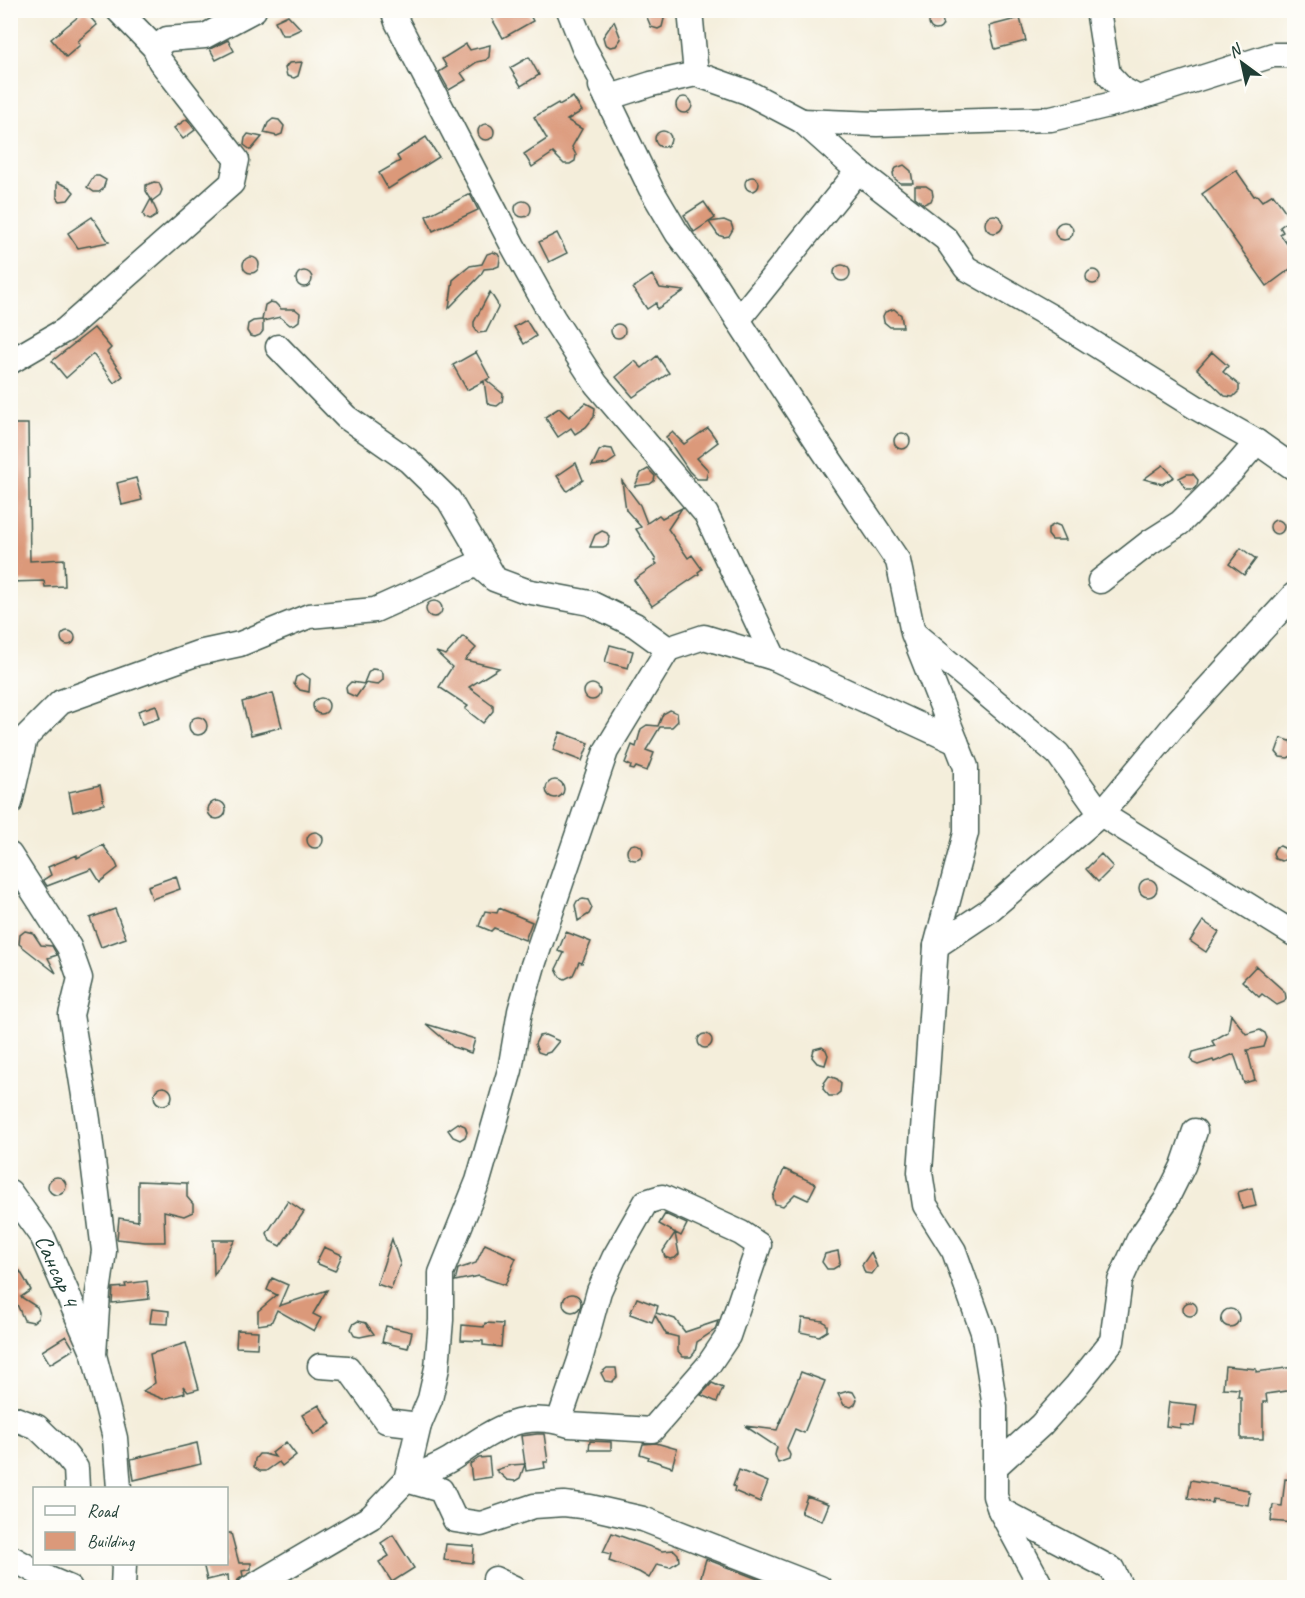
<svg xmlns="http://www.w3.org/2000/svg" width="1305" height="1598" font-family="Caveat,sans-serif">
<rect width="100%" height="100%" fill="#fdfcf7"/>
<filter id="ink" filterUnits="userSpaceOnUse"><feTurbulence type="fractalNoise" baseFrequency=".0167" numOctaves="2"/><feDisplacementMap in="SourceGraphic" scale="12" xChannelSelector="R" yChannelSelector="G"/><feConvolveMatrix kernelMatrix="1 2 1 2 8 2 1 2 1" color-interpolation-filters="sRGB"/></filter>
<filter id="wash" filterUnits="userSpaceOnUse"><feTurbulence type="fractalNoise" baseFrequency=".008" numOctaves="4" result="noise"/><feDisplacementMap in="SourceGraphic" scale="24" xChannelSelector="R" yChannelSelector="G"/><feGaussianBlur stdDeviation="1.35" result="paint"/><feColorMatrix in="noise" values="0 0 0 0 0 0 0 0 0 0 0 0 0 0 0 0 0 1.4 0 .05"/><feComposite in="paint" operator="in"/></filter>
<g filter="url(#wash)">
<rect width="100%" height="100%" fill="#f4eedb"/>
<g id="blocks">
<path fill="#db997a" d="M507 10H527L533 21 503 38 492 19Z
M644 10H660L664 19 662 27 658 29 651 27Z
M85 11 97 25 79 40 78 42 80 45 66 57 51 39Z
M288 15 301 29 288 35H282L275 21Z
M929 23a7 7 0 1 1 14 0a7 7 0 1 1-14 0Z
M1020 18 1026 41 995 49 989 26Z
M614 21 621 39 616 46 610 47 605 44 603 37Z
M228 40 234 51 216 60 210 49Z
M466 44 470 50 490 45 489 57 486 60 477 62 461 73 466 80 449 90 439 72 447 67 442 59Z
M529 57 539 75 521 86 510 68Z
M302 62 298 76 294 78 287 76 285 68 289 63Z
M676 105a8 8 0 1 1 16 0a8 8 0 1 1-16 0Z
M573 97 582 111 567 120 582 129 572 147 576 155 575 161 570 164H564L553 153 532 167 524 154 547 139 534 117 558 103 559 105Z
M187 119 195 130 183 139 174 128Z
M273 119 279 120 284 126 282 134 277 136 264 133 268 123Z
M478 132a8 8 0 1 1 16 0a8 8 0 1 1-16 0Z
M655 139a8 8 0 1 1 16 0a8 8 0 1 1-16 0Z
M248 134 262 137 251 150 244 145 245 138Z
M426 137 439 157 388 189 379 173 400 161 397 156Z
M904 165 911 171 913 183H900L894 178 893 173 896 168Z
M1236 170 1254 196 1257 195 1262 201 1273 194 1291 219 1280 227 1283 232 1280 234 1294 254V266L1267 286 1202 194Z
M94 176H99L106 180 103 189 99 192H94L87 187Z
M745 184a7 7 0 1 1 14 0a7 7 0 1 1-14 0Z
M57 182 69 187 74 192 68 200 60 201 57 197Z
M154 182 159 183 162 190 160 195 152 201 146 191V185Z
M915 186H926L932 190 933 196 931 201 924 204 915 197Z
M470 194 478 210 433 231 426 216Z
M151 199 157 212 156 216 150 220 145 218 143 214Z
M515 209a8 8 0 1 1 16 0a8 8 0 1 1-16 0Z
M704 202 715 218 709 222 724 220 731 223 733 229 729 236 724 237 718 235 709 222 694 232 684 215Z
M985 224a9 9 0 1 1 18 0a9 9 0 1 1-18 0Z
M92 217 109 242 78 248 68 233Z
M1055 231a9 9 0 1 1 18 0a9 9 0 1 1-18 0Z
M557 233 567 253 549 262 539 242Z
M493 252 498 254 500 258 499 266 494 268 484 269 480 276 449 308 453 280 470 266 482 264 487 254Z
M243 265a8 8 0 1 1 16 0a8 8 0 1 1-16 0Z
M834 273a8 8 0 1 1 16 0a8 8 0 1 1-16 0Z
M1086 277a7 7 0 1 1 14 0a7 7 0 1 1-14 0Z
M296 279a8 8 0 1 1 16 0a8 8 0 1 1-16 0Z
M652 275 660 288 684 291 657 309 656 303 647 309 633 288Z
M490 292 497 303 498 308 486 332 478 333 474 327V322Z
M270 302 275 303 281 309H295L300 313 299 321 295 324 290 325 280 317 263 321V331L260 335 255 337 250 336 247 331 248 324 253 321 262 320 265 305Z
M894 309 901 315 903 327H890L884 322 883 316 885 312Z
M526 320 536 336 524 344 514 327Z
M611 331a7 7 0 1 1 14 0a7 7 0 1 1-14 0Z
M94 328 111 348 107 352 123 376 114 383 93 354 66 378 52 361Z
M476 352 490 378 486 380 503 394 502 402 497 406 491 405 487 402 484 381 467 390 453 365Z
M1212 352 1228 366 1223 372 1239 385V391L1233 397 1225 396 1197 369Z
M657 356 669 373 633 397 616 377 635 361 642 368Z
M586 403 595 408 594 417 586 427 575 434 571 428 558 437 545 417 559 408 569 417Z
M10 424H28L30 561 64 559 65 586 45 587 44 581 10 582Z
M708 428 718 442 697 458 708 470 706 479H697L689 471 666 437 672 432 684 444Z
M894 441a8 8 0 1 1 16 0a8 8 0 1 1-16 0Z
M604 448 612 449 616 458 607 464 592 466 599 451Z
M576 463 583 480 567 491 557 476Z
M1163 465 1174 477 1162 484 1144 479Z
M648 469 655 476 654 481 650 484 635 486 641 473Z
M1187 474H1193L1198 480 1197 485 1194 489H1186L1179 478Z
M136 478 142 500 122 505 117 483Z
M622 481 640 505 647 523 659 515 662 518 682 508 668 529 688 558 692 555 702 569 698 572 699 574 652 606 634 580 657 564 654 561 656 560 636 529 641 527 626 510Z
M1270 527a7 7 0 1 1 14 0a7 7 0 1 1-14 0Z
M1055 524 1060 526 1066 540H1052L1048 535V528Z
M602 531 607 533 609 537 608 545 603 547H590L595 535Z
M1241 548 1256 559 1244 575 1229 564Z
M426 609a8 8 0 1 1 16 0a8 8 0 1 1-16 0Z
M61 638a7 7 0 1 1 14 0a7 7 0 1 1-14 0Z
M463 636 476 648 465 660 499 668 469 687 493 705V711L483 723 465 709 468 706 439 687 452 667 436 652 446 655Z
M610 645 633 651 628 668 605 662Z
M372 669 380 670 383 674V680L377 685 364 683 368 673Z
M303 674 310 679 309 692 300 690 294 684 296 677Z
M351 682 365 684 356 697 347 693 346 687Z
M584 692a8 8 0 1 1 16 0a8 8 0 1 1-16 0Z
M273 693 282 727 251 735 242 702Z
M313 706a8 8 0 1 1 16 0a8 8 0 1 1-16 0Z
M156 705 160 718 142 724 138 711Z
M670 710 677 713 678 721 672 727H660L646 750 654 753 647 771 636 767 634 770 630 769 631 766 625 763 632 745 636 747 641 729 647 725 658 726 663 714Z
M189 726a9 9 0 1 1 18 0a9 9 0 1 1-18 0Z
M560 732 589 743 582 761 553 750Z
M1281 738 1290 741 1294 746 1293 755 1288 758 1280 757 1276 752Z
M546 789a9 9 0 1 1 18 0a9 9 0 1 1-18 0Z
M100 785 104 804 73 812 69 792Z
M208 810a9 9 0 1 1 18 0a9 9 0 1 1-18 0Z
M307 840a8 8 0 1 1 16 0a8 8 0 1 1-16 0Z
M627 852a8 8 0 1 1 16 0a8 8 0 1 1-16 0Z
M103 845 116 863 118 868 100 882 92 869 47 886 43 880 51 875 48 867 77 855V858Z
M1280 846 1284 848 1293 856 1282 861 1275 859 1273 853 1276 847Z
M1101 854 1113 867 1098 882 1086 869Z
M176 876 180 889 152 899 148 886Z
M1139 888a9 9 0 1 1 18 0a9 9 0 1 1-18 0Z
M583 899 588 900 592 908 589 914 578 921 575 905 577 901Z
M499 908 532 922 525 940 494 928 491 931 479 926 485 911 497 913Z
M115 909 126 938 101 947 90 918Z
M1203 921 1219 932 1206 952 1190 941Z
M25 931 33 933 41 945 52 946 57 955 48 958 56 973 19 944 20 935Z
M566 932 591 942 582 963 579 962 573 975 565 979 560 977 556 969 564 953 558 951Z
M1256 966 1285 992 1286 998 1284 1002 1277 1005 1262 994 1259 997 1242 981Z
M1231 1014 1246 1034 1260 1030 1265 1033 1267 1038 1264 1047 1247 1050 1255 1080 1244 1083 1234 1054 1214 1062 1213 1060 1198 1065 1193 1063 1191 1059 1193 1052 1215 1046 1212 1041 1228 1032Z
M426 1024 475 1039 471 1053 453 1047Z
M698 1041a7 7 0 1 1 14 0a7 7 0 1 1-14 0Z
M545 1035 559 1041 550 1052 544 1054 538 1052 535 1044 539 1036Z
M822 1047 826 1050 828 1055 825 1065 817 1063 812 1057 814 1049Z
M829 1076 837 1079 841 1083 840 1092 835 1096H829L823 1089 824 1083Z
M154 1096a9 9 0 1 1 18 0a9 9 0 1 1-18 0Z
M458 1123 465 1126 467 1132 465 1137 460 1140 453 1137 448 1130Z
M784 1169 816 1184 808 1200 795 1194 783 1206 775 1204 773 1197Z
M48 1186a9 9 0 1 1 18 0a9 9 0 1 1-18 0Z
M138 1181 187 1183V1197L193 1204V1212L184 1216 164 1211 165 1242H145L117 1239 119 1218 138 1221Z
M1252 1188 1256 1206 1242 1209 1238 1192Z
M288 1201 304 1212 280 1246 270 1241 267 1233Z
M665 1214 687 1224 681 1236 659 1224Z
M675 1233 679 1254 675 1258 670 1259 665 1257 663 1251Z
M392 1239 400 1264 391 1289 377 1284Z
M213 1240H235L214 1275Z
M485 1244 516 1258 505 1285 479 1276 455 1281 458 1269 476 1263Z
M324 1247 342 1255 335 1271 316 1263Z
M838 1251 840 1262 838 1266 833 1269H827L822 1262 825 1254Z
M871 1252 877 1267 872 1274 865 1273 862 1265Z
M20 1271 31 1290 21 1297 37 1307 39 1312 38 1318 33 1322 24 1320 15 1300 10 1303V1277Z
M272 1278 288 1285 279 1306 327 1290 313 1314 321 1318 314 1331 277 1310 271 1323 258 1325V1311L277 1295 267 1290Z
M147 1281 149 1299 112 1303 113 1288 126 1287 125 1284Z
M563 1303a9 9 0 1 1 18 0a9 9 0 1 1-18 0Z
M637 1298 658 1306 656 1313 675 1319 685 1332 718 1321 715 1330 697 1342 695 1352 691 1357H683L678 1351V1337L666 1334 655 1315 652 1322 630 1314Z
M1183 1309a7 7 0 1 1 14 0a7 7 0 1 1-14 0Z
M152 1309 169 1311 168 1324 150 1323Z
M1221 1318a9 9 0 1 1 18 0a9 9 0 1 1-18 0Z
M802 1318 823 1321 827 1325V1331L819 1336 800 1332Z
M358 1321 366 1323 374 1334 360 1337 355 1336 351 1329 353 1324Z
M485 1323 503 1324 501 1347 483 1345V1341L461 1340 462 1325 484 1327Z
M386 1326 412 1332 408 1348 382 1342Z
M237 1330 258 1331 257 1348 236 1347Z
M66 1336 74 1349 50 1364 42 1351Z
M186 1343 199 1389 188 1392 183 1386 185 1393 163 1399 143 1391 155 1383 150 1354Z
M1225 1366 1256 1369V1372L1294 1367V1390L1266 1394 1267 1402H1263V1439H1241V1397H1238L1239 1389 1223 1388Z
M607 1368H616L617 1377 612 1382 605 1381 601 1373Z
M801 1372 825 1381 804 1433 795 1429 787 1448 790 1455 789 1459 778 1463 775 1455 777 1447 745 1426 777 1430Z
M712 1383 723 1388 717 1402 701 1395Z
M848 1391 853 1392 857 1399 855 1404 851 1407 844 1405 838 1394Z
M1169 1402 1197 1405 1194 1426 1180 1425V1428L1166 1426Z
M319 1405 331 1424 314 1435 302 1415Z
M537 1434H544L548 1462H544L545 1468 526 1471 521 1436Z
M590 1441 611 1442V1450H589Z
M286 1442 296 1455 282 1466 279 1462 266 1471H260L254 1467 255 1459 259 1454H264L275 1457 272 1453Z
M197 1443 201 1464 134 1480 131 1459Z
M656 1443 677 1449 672 1467 648 1459 649 1457 640 1454 643 1444Z
M489 1457 491 1477 472 1480 470 1464 479 1458Z
M525 1464 520 1478 515 1481 507 1480 496 1470 511 1465Z
M739 1470 768 1482 760 1502 734 1491 735 1487 733 1486Z
M1285 1479 1294 1480V1523L1271 1521 1273 1505 1282 1506Z
M1191 1480 1248 1490V1493H1250L1248 1505 1213 1499 1212 1503 1188 1498Z
M807 1496 829 1504 822 1521 801 1513Z
M226 1533H231L239 1563H251V1569L242 1571 243 1576 238 1580 236 1587H229L228 1575 207 1580 203 1563H226Z
M612 1533 662 1551 674 1550 678 1554 679 1561 670 1567 657 1564 649 1578 639 1572 609 1561 611 1554 603 1552Z
M393 1535 414 1568 392 1582 379 1562 389 1556 381 1543Z
M446 1544 474 1546 473 1563 444 1560Z
M706 1559 778 1587H711L712 1583 700 1580Z"/>
</g>
</g>
<g filter="url(#ink)">
<use href="#blocks" fill-opacity="0" stroke="#3f584d" stroke-width="1.5"/>
<g fill="none" stroke-linecap="round" stroke-linejoin="round">
<g stroke="#3f584d" stroke-width="27">
<g id="minor">
<path d="M118 10 155 48"/>
<path d="M393 10 397 22 513 246 553 318 596 384 706 514 774 658 956 742"/>
<path d="M569 10 584 48 607 90V98L651 189 677 233 708 274 821 447 898 561 913 633 966 767V833L936 946 987 912 1101 814 1178 721 1294 595"/>
<path d="M690 10 696 74"/>
<path d="M1098 10 1108 74 1122 89 1138 98 1273 55H1294"/>
<path d="M601 86 607 98 651 84 696 74 747 92 802 121 858 171 946 239 966 268 1053 318 1197 408 1257 442 1294 468"/>
<path d="M802 121 877 124 1051 119 1138 98"/>
<path d="M738 320 858 171"/>
<path d="M278 347 346 417 409 461 449 500 492 574"/>
<path d="M10 362 65 330 232 183 237 160 160 61 155 48 167 39 205 36 254 10"/>
<path d="M1100 581 1150 542 1180 523 1232 471 1257 442"/>
<path d="M916 635 1058 754 1101 814 1294 934"/>
<path d="M10 803 25 738 61 702 198 653 240 644 309 616 375 610 477 564 494 579 526 591 590 603 635 625 668 649 704 637 774 658"/>
<path d="M10 855 69 947 80 978 71 1015 88 1120 104 1251 98 1293 94 1355 115 1438 119 1488"/>
<path d="M936 946 920 1172 925 1205 954 1251 983 1332 995 1407V1496L1000 1510 1042 1588"/>
<path id="s1" d="M10 1192 43 1238 92 1350"/>
<path d="M320 1366 348 1368 386 1421 419 1425"/>
<path d="M10 1417 37 1427 64 1453 76 1468 77 1488"/>
<path d="M559 1421 580 1360 599 1291 614 1258 646 1202 662 1197 741 1233 759 1245 728 1336 707 1367 652 1430 569 1425C522 1409 494 1430 457 1455 442 1466 423 1472 406 1480L441 1490 455 1520 481 1524 534 1506 564 1504 590 1507 643 1519 820 1588"/>
<path d="M995 1467 1041 1425 1077 1385 1112 1341 1120 1281 1139 1239 1166 1200 1183 1166 1195 1131"/>
<path d="M1000 1510 1112 1569 1121 1588"/>
<path d="M10 1557 49 1579 70 1588"/>
<path d="M495 1579 514 1588"/>
<path d="M123 1588 124 1564"/>
<path d="M250 1588 371 1517 406 1480 419 1425 430 1399 437 1368 441 1320V1273L478 1181 510 1070 520 1011 533 965 606 751 668 649"/>
</g>
</g>
<use href="#minor" stroke="#fff" stroke-width="24"/>
</g>
</g>
<g text-anchor="middle" dominant-baseline="central" stroke-width="4.5" stroke-linejoin="round" paint-order="stroke">
<g font-size="24" fill="#1f3d34" stroke="#fdfcf7">
<text stroke="none"><textPath href="#s1" startOffset="92">Сансар 4</textPath></text>
</g>
</g>
<rect width="1305" height="1598" fill="none" stroke="#fdfcf7" stroke-width="36"/>
<rect x="33" y="1487" width="195" height="78" fill="#fdfcf7" stroke="#a4b0a9" stroke-width="1.5"/>
<rect x="45" y="1506" width="30" height="9" fill="#ffffff" stroke="#a4b0a9" stroke-width="1.5"/>
<text x="87" y="1517" font-size="18" fill="#1f3d34">Road</text>
<rect x="45" y="1532" width="30" height="18" fill="#db997a" stroke="#a4b0a9" stroke-width="1.5"/>
<text x="87" y="1547" font-size="18" fill="#1f3d34">Building</text>
<g transform="translate(1242 63) rotate(327)" stroke="#fdfcf7" stroke-width="4.5" paint-order="stroke">
<path d="M0-4.5L10 22L0 15L-10 22Z" fill="#1f3d34"/>
<text y="-9" font-size="16" font-weight="bold" text-anchor="middle" fill="#1f3d34">N</text>
</g>
</svg>
